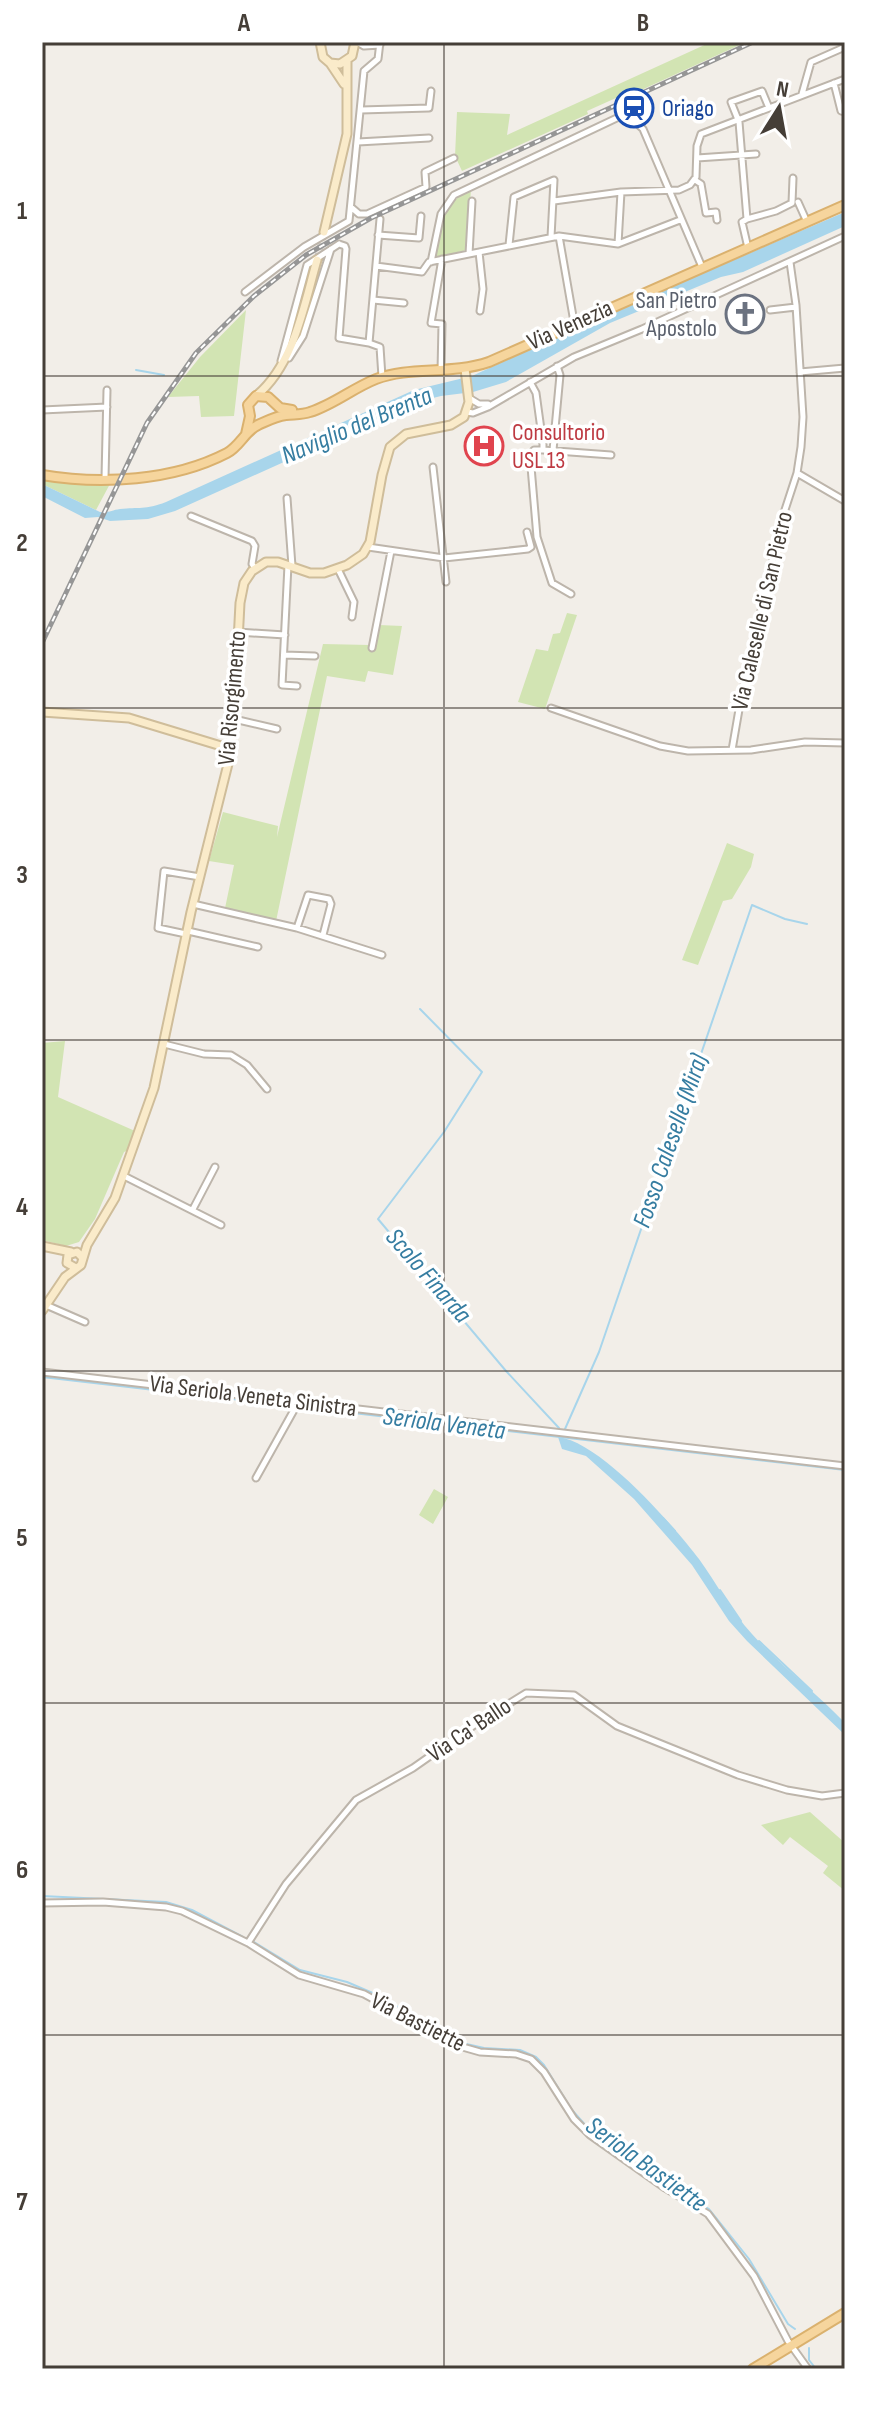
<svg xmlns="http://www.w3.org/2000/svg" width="887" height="2411" font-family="'Sofia Sans Condensed',sans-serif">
<rect width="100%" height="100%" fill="#f2eee8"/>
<path fill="#d2e4b3" d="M711 42H746L637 92 636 89 587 111 588 114 462 171 455 156 457 112 510 114 507 135Z
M471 189 467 250 436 257 434 254C442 224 441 204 471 189Z
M246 310 234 416 201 417 199 396 168 397 200 357Z
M42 478 111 482 96 510 42 484Z
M567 613 577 615 545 709 518 702 536 649 548 651 553 634 560 633Z
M379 625 402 626 393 675 368 671 365 682 327 676 275 926 224 913 234 865 209 861 223 812 278 826 277 837 323 644 370 645Z
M727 843 754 854 751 867 732 899 723 901 698 965 682 960Z
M65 1041 58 1097 135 1131 129 1150 124 1152 95 1219 79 1242 66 1246 42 1240V1043Z
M434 1489 448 1497 433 1524 419 1515Z
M810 1812 845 1843V1891L823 1873 828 1866 790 1837 783 1845 761 1825Z"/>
<path fill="#a8d5eb" d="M845 212V226L743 272 721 277 610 323 506 382 473 392 441 396 417 402 175 511 148 519 110 521 98 517 85 518 42 496V484L100 512C109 513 112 510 120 509 139 507 145 510 166 502L414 390 472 376 585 324Z
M558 1437C601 1442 672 1524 699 1559 717 1584 731 1611 752 1634 781 1666 815 1692 845 1723V1735L747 1641 729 1621 692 1565 634 1499 586 1456 562 1449Z"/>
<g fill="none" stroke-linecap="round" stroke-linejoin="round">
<path stroke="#a8d5eb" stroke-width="2" d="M136 370 164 375
M420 1009 482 1072 444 1132 378 1219 506 1371 559 1428
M42 1377 845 1470
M565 1429 599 1352 752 905 785 919 807 924
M663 1518 675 1531
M720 1590 741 1621
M759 1641 812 1691
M42 1896 166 1902 192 1910 243 1937
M254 1942 300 1970 347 1982 375 1994 462 2043 484 2048 520 2050 536 2057 544 2065 572 2110 587 2127 667 2184 709 2209 749 2259 788 2324 795 2329
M809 2348V2360L816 2369"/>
<path stroke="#cfcbc5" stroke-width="7" stroke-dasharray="7 3.5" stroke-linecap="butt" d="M317 260 324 232"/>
<g stroke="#bdb5ab" stroke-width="9">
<path id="street" d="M357 42 364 46 380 45
M834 83 841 111 845 112
M802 94 811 62 845 47
M361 110 429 108 431 91
M358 142 429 138
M697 158 756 154
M695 180 701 184 706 213 716 212 717 220
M554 201 621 192 679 190 690 185 696 177 697 146 701 134 845 79
M798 202 807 222
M352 208 359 214H367L426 187 425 172 454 158
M380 219 369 343 380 347 382 377
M747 219 776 211 792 203 793 178
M378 235 419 238 421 216
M559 236 574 322
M339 244 345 246 346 249 339 338 369 343
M618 244 621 192
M509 245 514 197 554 180 551 237
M748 248 742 222 747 219 739 122 731 102 762 91 769 108
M479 252 483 289 480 311
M469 254 472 201
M431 262 441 214 454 195 621 116 634 121 643 129 702 267
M376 266 422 272 429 262 559 236 618 244 680 220
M245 292 304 247 349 221 364 71 378 59 380 42
M373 300 404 303
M770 310 796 307
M289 358 303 336 331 249
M281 361 307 265 339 244
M441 371 442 324 431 323 442 259
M800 372 845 368
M530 382 536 393 543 444V450H534L530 455 537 537 552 583 571 594
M469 398 479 404H488
M42 410 107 407
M467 412 473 413 488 407 574 357 642 329 845 236
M543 450 611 455
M553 450 560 375 557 366
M433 467 446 582
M797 473 845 501
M105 478 107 390
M287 498 292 566
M191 516 252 541 255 546 252 564 255 568
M368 547 444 558 528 549 531 547 527 532
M288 565 282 685 297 686
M338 569 354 602 352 617
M238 632 285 635
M372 648 391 551
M284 655 315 656
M551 708 660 746 688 751 751 750 805 742 845 743
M234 719 277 729
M732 750 741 698 782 519 797 473 801 447 803 417 796 305 790 262
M193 904 297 928 382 955
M297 928 308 895 329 899 331 904 323 935
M188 931 258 947
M186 934 158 928 164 871 200 877
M164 1044 204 1054 231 1055 247 1065 267 1089
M124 1176 221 1225
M193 1209 215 1167
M46 1305 85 1322
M42 1372 845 1466
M256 1478 294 1410
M42 1903 103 1902 166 1907 182 1911 248 1943 299 1975 364 1994 459 2046 480 2052 516 2054 531 2059 544 2072 574 2119 590 2135 665 2188 708 2214 754 2276 788 2341 808 2369
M248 1943 286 1884 356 1800 413 1768 473 1726 526 1693 574 1695 617 1726 738 1775 787 1790 822 1796 845 1793"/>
</g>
<g stroke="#cfbd9a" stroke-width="11">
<path id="secondary" d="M320 42 323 57 330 63 340 64 352 56 355 42
M330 63 344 84
M324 232 347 134V61
M256 396C294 365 304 305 317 260
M42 712 129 718 231 749
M42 1246 71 1252
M76 1268 67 1263 68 1255 77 1252 83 1258
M42 1311 65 1277 81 1265 87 1245 115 1198 154 1088 191 912 229 760 234 719 240 603 244 583 252 571 266 562H278L310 573H324L347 565 363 554 370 542 382 475 390 447 406 434 451 425 464 417 469 402 465 369"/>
</g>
<g stroke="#dab16e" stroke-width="12">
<path id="primary" d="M246 434 250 416 248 405 256 396 268 397 280 408 292 410
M42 475C101 485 173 481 227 453 240 446 245 431 258 425 267 421 276 416 286 415 294 414 302 415 310 412 333 405 353 388 376 379 410 366 451 375 489 362L845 205
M753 2369 845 2313"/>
</g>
<use href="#street" stroke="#fff" stroke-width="5"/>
<use href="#secondary" stroke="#faebca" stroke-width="7"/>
<use href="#primary" stroke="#f6d59d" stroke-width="8"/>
<g stroke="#969696" stroke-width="5">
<path id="rail" d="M42 643 147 423 196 353 254 296 306 255 371 218 753 42"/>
</g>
<use href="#rail" stroke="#fff" stroke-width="2" stroke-dasharray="6" stroke-linecap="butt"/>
</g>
<path fill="none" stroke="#453e37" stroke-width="2" stroke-opacity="0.55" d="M444 42V2369M42 376H845M42 708H845M42 1040H845M42 1371H845M42 1703H845M42 2035H845"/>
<defs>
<g id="station-ring" transform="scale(2)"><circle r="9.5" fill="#fff" stroke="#1a4fb4" stroke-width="1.5"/><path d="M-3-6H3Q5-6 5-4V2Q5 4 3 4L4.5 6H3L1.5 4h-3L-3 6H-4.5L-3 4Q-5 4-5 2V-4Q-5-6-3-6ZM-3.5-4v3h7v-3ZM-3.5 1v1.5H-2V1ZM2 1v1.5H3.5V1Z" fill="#1a4fb4"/></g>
<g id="church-ring" transform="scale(2)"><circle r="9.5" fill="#fff" stroke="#6b7280" stroke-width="1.5"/><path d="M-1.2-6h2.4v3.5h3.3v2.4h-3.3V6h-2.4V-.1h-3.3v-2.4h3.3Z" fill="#6b7280"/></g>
<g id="hospital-ring" transform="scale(2)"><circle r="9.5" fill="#fff" stroke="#e0444e" stroke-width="1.5"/><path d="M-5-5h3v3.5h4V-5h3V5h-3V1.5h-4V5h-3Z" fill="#e0444e"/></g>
</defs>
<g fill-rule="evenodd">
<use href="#station-ring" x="634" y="108"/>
<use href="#church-ring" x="745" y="314"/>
<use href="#hospital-ring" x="484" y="446"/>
</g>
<g text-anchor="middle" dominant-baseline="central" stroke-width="7" stroke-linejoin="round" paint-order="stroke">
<g font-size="24" fill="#164399" stroke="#fff" text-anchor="start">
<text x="662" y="108">Oriago</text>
</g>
<g font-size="24" fill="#5b616d" stroke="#fff" text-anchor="end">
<text x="717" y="300">San Pietro<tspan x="717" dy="28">Apostolo</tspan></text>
</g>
<g font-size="24" fill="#453e37" stroke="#fff">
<text transform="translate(570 325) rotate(-24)">Via Venezia</text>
<text transform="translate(762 611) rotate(-77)">Via Caleselle di San Pietro</text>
<text transform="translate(232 698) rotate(-85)">Via Risorgimento</text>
<text transform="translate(253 1396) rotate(7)">Via Seriola Veneta Sinistra</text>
<text transform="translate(469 1730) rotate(-34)">Via Ca' Ballo</text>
<text transform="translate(418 2022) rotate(27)">Via Bastiette</text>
</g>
<g font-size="24" fill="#be3a42" stroke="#fff" text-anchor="start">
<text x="512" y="432">Consultorio<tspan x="512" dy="28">USL 13</tspan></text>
</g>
<g font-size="26" font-style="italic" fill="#367da1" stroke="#fff">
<text transform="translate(357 426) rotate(-23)">Naviglio del Brenta</text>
<text transform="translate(671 1141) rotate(-71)">Fosso Caleselle (Mira)</text>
<text transform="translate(428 1276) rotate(49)">Scolo Finarda</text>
<text transform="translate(444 1424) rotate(7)">Seriola Veneta</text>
<text transform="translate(646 2165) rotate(36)">Seriola Bastiette</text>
</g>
</g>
<rect width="887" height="2411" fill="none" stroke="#ffffff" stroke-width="88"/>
<g transform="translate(779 108) rotate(11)" stroke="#ffffff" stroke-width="6" paint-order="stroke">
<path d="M0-6L14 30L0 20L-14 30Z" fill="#453e37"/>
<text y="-12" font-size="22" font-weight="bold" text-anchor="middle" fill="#453e37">N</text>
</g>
<rect x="44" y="44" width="799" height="2323" fill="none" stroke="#453e37" stroke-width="3"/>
<g font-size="26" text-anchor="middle" font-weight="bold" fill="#453e37">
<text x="244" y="31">A</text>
<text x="643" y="31">B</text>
<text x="22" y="219">1</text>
<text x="22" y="551">2</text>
<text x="22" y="883">3</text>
<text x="22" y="1215">4</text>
<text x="22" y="1546">5</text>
<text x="22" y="1878">6</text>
<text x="22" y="2210">7</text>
</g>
</svg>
